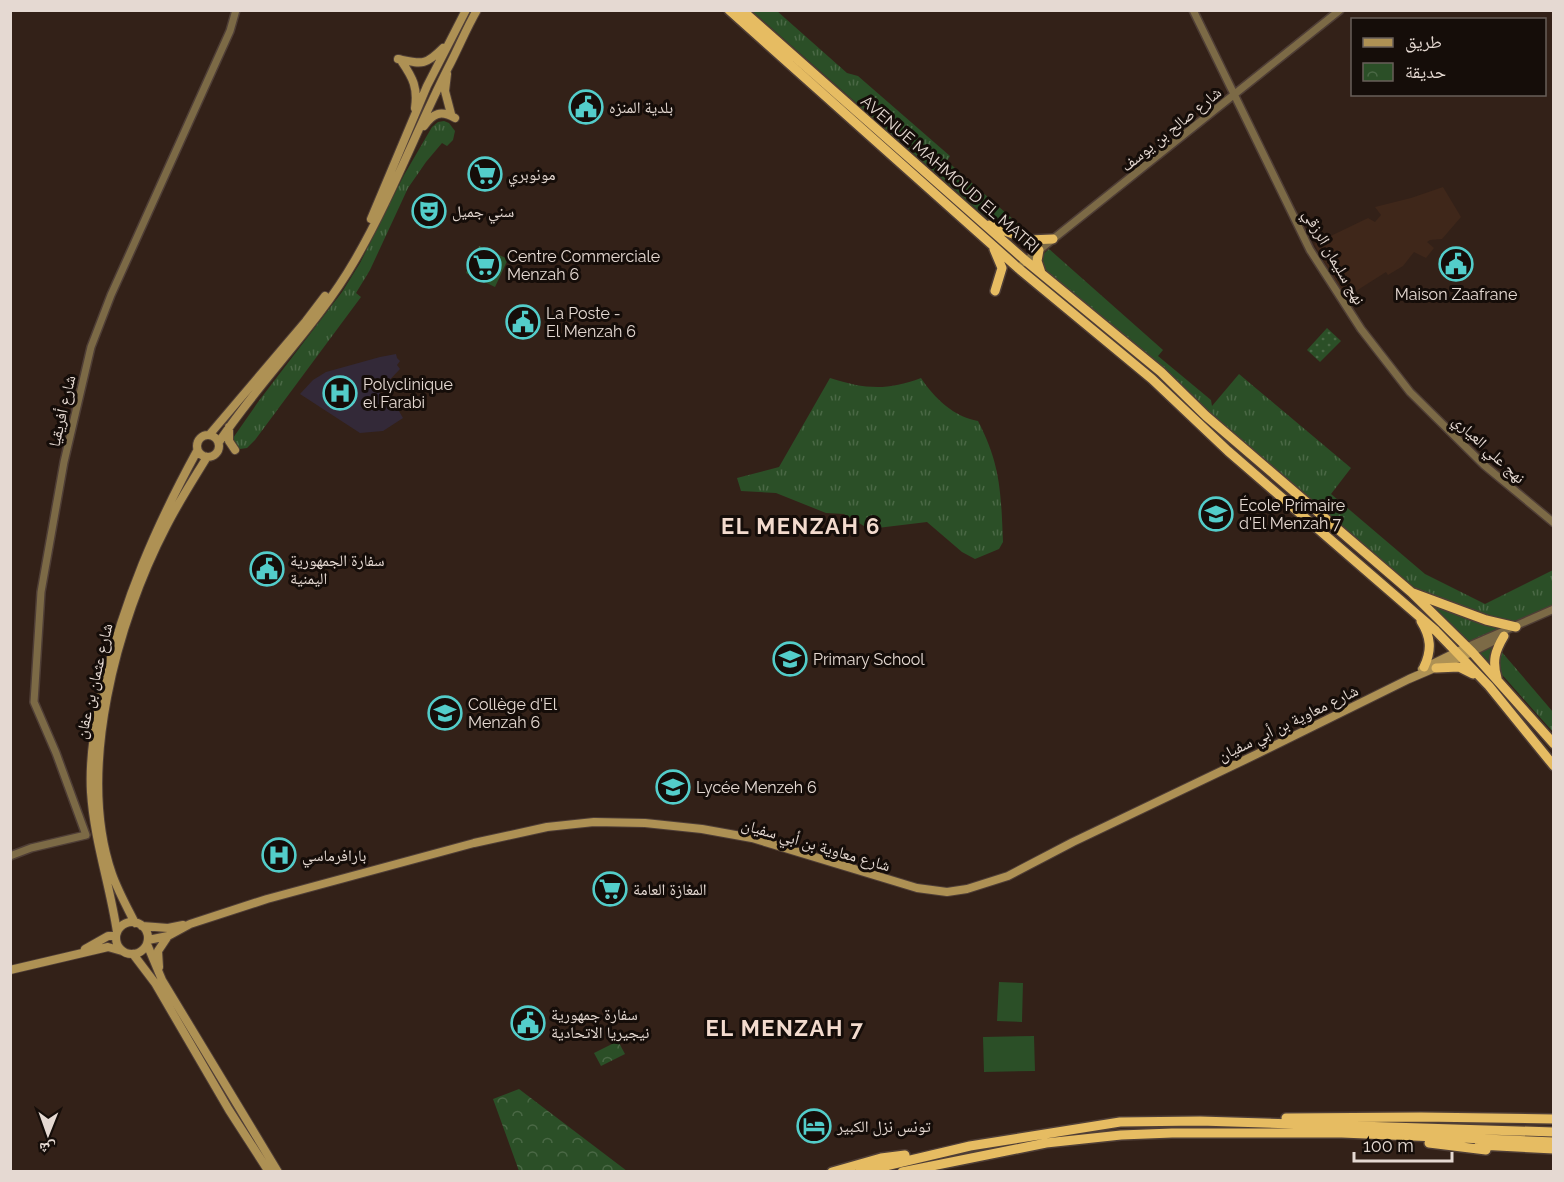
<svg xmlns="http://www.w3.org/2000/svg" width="1564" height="1182" font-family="Raleway,'Noto Naskh Arabic',sans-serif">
<defs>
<pattern id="grass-tufts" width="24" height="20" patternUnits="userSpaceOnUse" patternTransform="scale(1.5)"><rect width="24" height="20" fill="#2b4f27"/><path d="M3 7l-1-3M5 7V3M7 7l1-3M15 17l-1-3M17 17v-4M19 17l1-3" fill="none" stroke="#4a6845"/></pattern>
<pattern id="park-crowns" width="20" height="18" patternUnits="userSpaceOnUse" patternTransform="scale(1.5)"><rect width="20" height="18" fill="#2b4f27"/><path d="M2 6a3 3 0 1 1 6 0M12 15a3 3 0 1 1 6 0" fill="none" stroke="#4a6845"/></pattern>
<pattern id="garden-dots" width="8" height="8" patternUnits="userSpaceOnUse" patternTransform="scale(1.5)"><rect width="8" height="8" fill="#2b4f27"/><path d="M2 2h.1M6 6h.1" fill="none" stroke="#4a6845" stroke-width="1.8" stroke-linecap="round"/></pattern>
</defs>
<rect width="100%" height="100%" fill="#332118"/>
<path fill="#3f271a" d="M1443 187 1461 217 1442 239 1430 240 1427 242 1434 248 1426 258 1414 252 1403 266 1388 275 1386 272 1345 298 1314 244 1368 218 1375 222 1381 215 1375 207 1411 198Z"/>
<path fill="#332938" d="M396 354 397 358 400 361 397 365 400 369 379 391 382 396 388 392 403 418 383 431 360 433 300 394 313 380 326 372 380 357Z"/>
<path fill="url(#grass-tufts)" d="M752 11H777L847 73 858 76 950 156 947 161 1034 238 996 225 981 213Z
M444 121 449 123 455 131 453 140 447 146 442 143 426 162 408 188 370 270 356 293 361 297 255 440 247 448 240 449 234 444 233 438 258 402 342 292 360 263 404 175 432 127 438 122Z
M479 246 508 259 495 287 466 273Z
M1049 249 1163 350 1158 356 1211 400 1212 406 1239 374 1351 468 1331 494 1425 574 1485 604 1553 570V605L1489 637 1553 712V732L1505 678 1472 645 1044 270 1040 257Z
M830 378C864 389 887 391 921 378 934 398 954 417 978 421 1001 465 1001 494 1003 542L999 549 975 559 962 552 927 522 869 529 844 514 826 513 776 493 741 491 737 478 779 467Z"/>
<path fill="url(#park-crowns)" d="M618 1041 625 1054 601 1066 594 1053Z
M519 1089 627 1171H519L493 1099Z"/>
<path fill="url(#garden-dots)" d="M1327 328 1341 341 1320 362 1307 350Z"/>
<path fill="#2b4f27" d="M999 982 1023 983 1022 1022 997 1021Z
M1034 1036 1035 1071 984 1072 983 1037Z"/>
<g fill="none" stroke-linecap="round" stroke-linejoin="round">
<g stroke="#4f3e36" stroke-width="10">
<path id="tertiary" d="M1193 10 1310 250 1361 329 1410 392 1484 465 1554 523
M1023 263 1340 10
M1467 647 1554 609
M1472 652 1504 636
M10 856 31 848 86 835 56 753 34 702 41 592 64 462 91 347 111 295 230 31 236 10"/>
</g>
<g stroke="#4f3e36" stroke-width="10">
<path id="secondary" d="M398 59C422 64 425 66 443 48
M402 62C413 78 418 88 415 108
M447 74 445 91 451 114
M424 126C433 113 441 110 455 118
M371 219 427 86 466 10
M229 427V441L235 450
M210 434 306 321 325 296
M197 446a11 11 0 1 1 22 0a11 11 0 1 1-22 0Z
M219 442C261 379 317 326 355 260 391 198 416 131 448 68 458 49 466 29 477 10
M1422 669 1467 647
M116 938a16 16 0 1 1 32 0a16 16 0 1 1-32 0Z
M135 923C127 907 118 891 112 874 76 770 117 621 166 527 178 503 193 480 207 457
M142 926 168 928 183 925
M117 932C110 885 94 840 91 792 89 756 96 719 104 684 125 598 155 528 197 451
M148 940 168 936 190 924 267 899 474 843 547 827 594 822 645 823 702 829 752 838 917 888 947 892 967 889 1008 876 1073 842 1257 754 1409 679 1472 652
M147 944 162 980 278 1172
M85 949 108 936H116
M133 954 155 983 229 1110 269 1172
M159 967 158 951 168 936
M10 970 108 947 122 951"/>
</g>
<g stroke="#4f3e36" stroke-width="12">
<path id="trunk" d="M729 10 1018 268 1152 379 1228 451 1436 631 1489 686 1554 766
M742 10 1026 261 1161 372 1206 416 1411 592 1472 652 1554 744
M989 225 1029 240 1053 239
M994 249 1002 268 995 291
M1039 250 1037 261 1041 273
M1413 593 1486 620 1516 627
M1421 621C1431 637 1432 650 1424 667
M1436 668 1459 667 1473 674
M1497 678C1492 661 1495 651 1504 636
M1286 1118 1421 1117 1554 1119
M1429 1143 1486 1150
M1479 1145 1554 1149
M832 1172 881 1158 905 1155
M860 1172 970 1146 1120 1122 1200 1121 1554 1132
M902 1172 1046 1143 1121 1135 1172 1133H1342L1554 1142"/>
</g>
<use href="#tertiary" stroke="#7c6a46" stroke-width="7"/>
<use href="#secondary" stroke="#ae9154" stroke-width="8"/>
<use href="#trunk" stroke="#e6bc62" stroke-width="9"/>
</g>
<defs>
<g id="civic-ring" transform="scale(1.725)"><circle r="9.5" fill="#150d09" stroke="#53cdca" stroke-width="1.5"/><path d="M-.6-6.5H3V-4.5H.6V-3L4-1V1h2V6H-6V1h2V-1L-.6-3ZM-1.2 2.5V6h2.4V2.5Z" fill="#53cdca"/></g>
<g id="supermarket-ring" transform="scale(1.725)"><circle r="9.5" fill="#150d09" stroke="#53cdca" stroke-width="1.5"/><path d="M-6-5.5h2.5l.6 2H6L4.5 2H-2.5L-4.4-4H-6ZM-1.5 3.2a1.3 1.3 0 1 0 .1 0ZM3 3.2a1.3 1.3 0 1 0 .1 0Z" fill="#53cdca"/></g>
<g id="theatre-ring" transform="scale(1.725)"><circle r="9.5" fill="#150d09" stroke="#53cdca" stroke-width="1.5"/><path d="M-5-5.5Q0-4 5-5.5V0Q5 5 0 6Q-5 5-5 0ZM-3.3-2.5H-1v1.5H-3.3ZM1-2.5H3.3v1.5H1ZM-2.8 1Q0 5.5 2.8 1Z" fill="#53cdca"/></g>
<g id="hospital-ring" transform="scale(1.725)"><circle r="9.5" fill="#150d09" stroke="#53cdca" stroke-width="1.5"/><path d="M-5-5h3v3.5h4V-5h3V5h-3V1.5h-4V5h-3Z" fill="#53cdca"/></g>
<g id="school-ring" transform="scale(1.725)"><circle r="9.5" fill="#150d09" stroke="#53cdca" stroke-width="1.5"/><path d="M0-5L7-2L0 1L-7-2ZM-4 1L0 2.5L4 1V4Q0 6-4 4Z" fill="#53cdca"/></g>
<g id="hotel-ring" transform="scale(1.725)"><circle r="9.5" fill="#150d09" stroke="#53cdca" stroke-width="1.5"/><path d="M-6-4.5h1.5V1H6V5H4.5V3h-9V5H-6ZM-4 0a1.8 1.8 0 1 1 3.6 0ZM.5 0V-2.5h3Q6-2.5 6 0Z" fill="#53cdca"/></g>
</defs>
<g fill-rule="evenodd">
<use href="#civic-ring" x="586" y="107"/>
<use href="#supermarket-ring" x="485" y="174"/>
<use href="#theatre-ring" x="429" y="211"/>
<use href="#civic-ring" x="1456" y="264"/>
<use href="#supermarket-ring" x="484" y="265"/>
<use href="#civic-ring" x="523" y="322"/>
<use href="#hospital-ring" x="340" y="393"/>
<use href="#school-ring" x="1216" y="514"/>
<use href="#civic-ring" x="267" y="569"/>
<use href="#school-ring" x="790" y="659"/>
<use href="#school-ring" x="445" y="713"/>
<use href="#school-ring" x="673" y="787"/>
<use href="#hospital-ring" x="279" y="855"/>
<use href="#supermarket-ring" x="610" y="889"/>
<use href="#civic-ring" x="528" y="1023"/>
<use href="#hotel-ring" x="814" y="1126"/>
</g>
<g text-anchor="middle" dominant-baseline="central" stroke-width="6" stroke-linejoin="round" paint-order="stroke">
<g font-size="16" fill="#e5d9d2" stroke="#150d09" text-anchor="start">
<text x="609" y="107">بلدية المنزه</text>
<text x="508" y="174">مونوبري</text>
<text x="452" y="211">سني جميل</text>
<text x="507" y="256">Centre Commerciale<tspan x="507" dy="18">Menzah 6</tspan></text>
<text x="1456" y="294" text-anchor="middle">Maison Zaafrane</text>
<text x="546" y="313">La Poste -<tspan x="546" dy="18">El Menzah 6</tspan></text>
<text x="363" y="384">Polyclinique<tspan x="363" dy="18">el Farabi</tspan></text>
<text x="1239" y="505">École Primaire<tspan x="1239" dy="18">d'El Menzah 7</tspan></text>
<text x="290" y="560">سفارة الجمهورية<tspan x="290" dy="18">اليمنية</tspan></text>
<text x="813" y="659">Primary School</text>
<text x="468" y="704">Collège d'El<tspan x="468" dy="18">Menzah 6</tspan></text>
<text x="696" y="787">Lycée Menzeh 6</text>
<text x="302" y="855">بارافرماسي</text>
<text x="633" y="889">المغازة العامة</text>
<text x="551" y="1014">سفارة جمهورية<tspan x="551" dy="18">نيجيريا الاتحادية</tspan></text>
<text x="837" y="1126">تونس نزل الكبير</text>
</g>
<g font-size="16" fill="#e5d9d2" stroke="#150d09">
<text transform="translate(1171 129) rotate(-39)">شارع صالح بن يوسف</text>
<text transform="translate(950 174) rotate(41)">AVENUE MAHMOUD EL MATRI</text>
<text transform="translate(1334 257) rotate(60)">نهج سليمان الرزقي</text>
<text transform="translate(62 411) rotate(-77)">شارع أفريقيا</text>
<text transform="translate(1489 449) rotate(43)">نهج علي العياري</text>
<text transform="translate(94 681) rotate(-77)">شارع عثمان بن عفان</text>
<text transform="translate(1288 723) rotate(-26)">شارع معاوية بن أبي سفيان</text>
<text transform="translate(816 845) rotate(16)">شارع معاوية بن أبي سفيان</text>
</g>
<g font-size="22" font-weight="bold" letter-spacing="1.5" fill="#f3dbce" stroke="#150d09">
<text x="801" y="526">EL MENZAH 6</text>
<text x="785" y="1028">EL MENZAH 7</text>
</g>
</g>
<rect width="1564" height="1182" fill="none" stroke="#e5d9d2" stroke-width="24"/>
<rect x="1351" y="18" width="195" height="78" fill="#150d09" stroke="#685f59" stroke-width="1.5"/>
<rect x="1363" y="38" width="30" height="9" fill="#ae9154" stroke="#685f59" stroke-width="1.5"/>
<text x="1405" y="48" font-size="18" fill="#e5d9d2">طريق</text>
<rect x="1363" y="63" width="30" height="18" fill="url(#park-crowns)" stroke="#685f59" stroke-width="1.5"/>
<text x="1405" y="78" font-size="18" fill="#e5d9d2">حديقة</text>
<g transform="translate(48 1134) rotate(181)" stroke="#150d09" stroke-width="4.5" paint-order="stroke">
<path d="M0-4.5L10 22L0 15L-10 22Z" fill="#e5d9d2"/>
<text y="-9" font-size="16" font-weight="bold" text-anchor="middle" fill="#e5d9d2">ش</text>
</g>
<path d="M1354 1152v9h98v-9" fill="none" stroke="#e5d9d2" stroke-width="3"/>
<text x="1363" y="1152" font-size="18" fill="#e5d9d2" stroke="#150d09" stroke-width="4.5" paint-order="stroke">100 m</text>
</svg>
